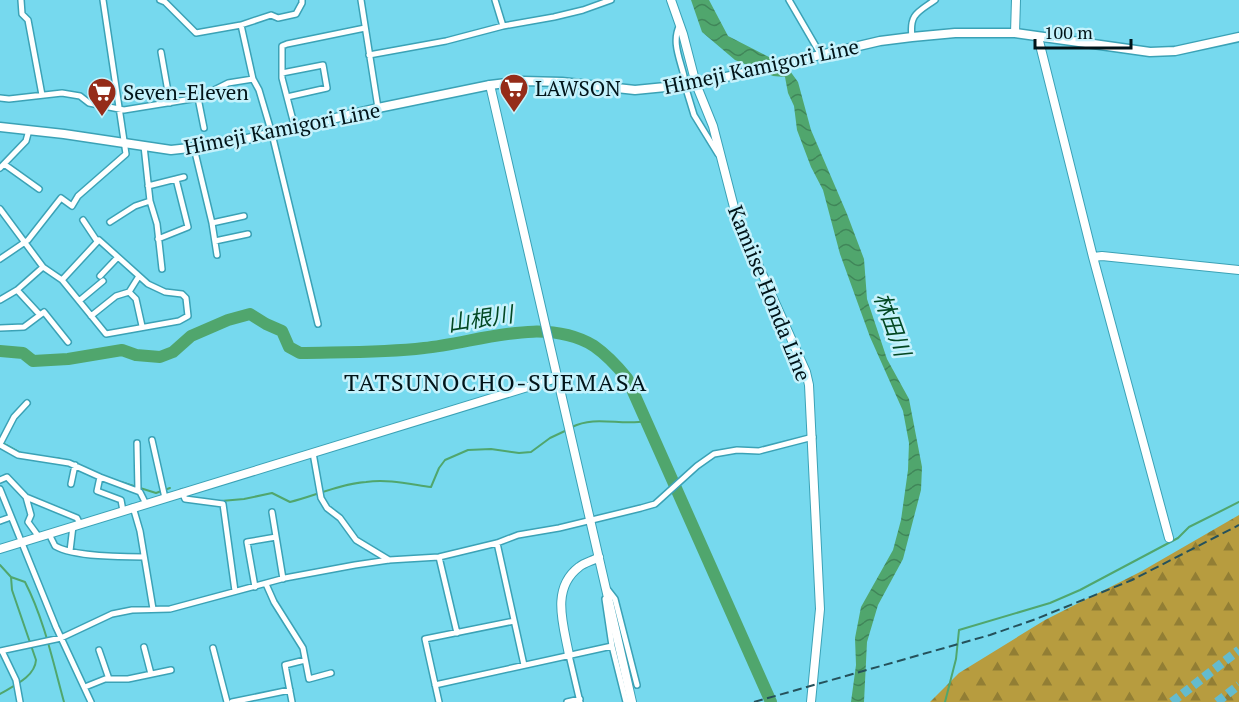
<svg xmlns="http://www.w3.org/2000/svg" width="1239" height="702" font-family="'PT Serif','Noto Sans JP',serif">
<defs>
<pattern id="forest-firs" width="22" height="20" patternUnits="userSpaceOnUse" patternTransform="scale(1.5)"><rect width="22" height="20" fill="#b79c3f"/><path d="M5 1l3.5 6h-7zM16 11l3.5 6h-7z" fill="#927e34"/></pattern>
<pattern id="water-waves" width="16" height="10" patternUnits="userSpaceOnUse" patternTransform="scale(1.5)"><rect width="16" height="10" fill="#50a66d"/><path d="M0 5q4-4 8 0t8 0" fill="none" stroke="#408659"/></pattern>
</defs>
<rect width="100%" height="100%" fill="#76d9ee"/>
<path fill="url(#forest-firs)" d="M1239 515V702H930L959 673 1045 620 1142 571Z"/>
<path fill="url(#water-waves)" d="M691 0H709L728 36 773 59 790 71 798 82 811 130 847 214 864 259 867 299 887 359 909 399 922 467 921 490 903 559 878 605 867 642 864 702H851L856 665 855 638 861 607 893 550 901 520 908 470 909 443 903 411 870 337 840 254 823 190 811 167 797 130 794 106 788 93 785 77 773 76 735 60 702 32Z"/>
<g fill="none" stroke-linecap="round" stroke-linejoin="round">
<path stroke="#50a66d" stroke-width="2" d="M572 427C595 415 621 426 646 421
M3 443 21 453
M57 458 74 463
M121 482 156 493 170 488
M221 501 244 499 272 493 290 502C315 496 339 484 366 482 388 479 409 484 431 487L439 468 445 460 468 450 491 449 519 453 531 452 550 438 567 430
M0 565 11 577 25 582C44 619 53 662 64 702
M0 694C13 686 35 677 36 660L12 590 11 577
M945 702 956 659 959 630 1050 603 1080 590 1178 538 1189 527 1239 502"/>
<path stroke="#50a66d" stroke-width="12" d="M0 351 23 353 33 361 68 359 122 350 136 355 160 357 173 352 191 336 228 320 250 314 266 324 282 331 289 347 300 353C341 352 382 353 424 348 477 343 543 315 594 346 607 355 617 366 627 378L771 702"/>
<path stroke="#64bbce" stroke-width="9" stroke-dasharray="9 4.5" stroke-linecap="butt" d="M1172 702 1239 650
M1217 702 1239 685"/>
<g stroke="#3ba2b6" stroke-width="8">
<path id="street" d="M21 0 22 14 28 20 42 95
M160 0 165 2 196 33 241 25 271 15 278 18 296 14 302 3V0
M361 0 378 108
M495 0 503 26
M789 0 821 55
M241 25 253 79 259 90 272 134 318 324
M680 25C671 41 680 59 684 76
M912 37C909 14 918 12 935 0
M161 52 170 103
M369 55 446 41 503 26 554 17 583 10 611 0
M282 73 323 65 327 88 287 97
M687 92 694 115 718 154
M0 98 9 99 62 93 80 96 89 103 124 110 198 98 228 83 253 79
M198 98 204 128
M295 128 282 78V46L287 44 365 28
M144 146 150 201 157 224 162 269
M194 148 212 223 217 255
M4 164 39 189
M0 168 26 141 29 130
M148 186 184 177
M0 209 43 267 17 290 0 300
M83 220 97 241
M110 222 135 206 150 201
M212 223 244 216
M158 239 188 227 176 179
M215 241 248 234
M0 259 28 240 61 198 72 206 78 196 126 154 103 0
M43 267 62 280 106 334 179 321 188 316 186 298 182 294 165 292 148 284 99 240 62 280
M100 276 118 257
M129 292 136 299 142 326
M79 301 103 281
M40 315 44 312 68 342
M91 316 116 296 129 292 139 276
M0 328 24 327 40 315 17 290
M152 440 165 498
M137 443 138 491
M0 444 14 417 27 403
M0 445 18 455 69 463 100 477 140 492 146 504
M313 453 321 498 327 508 340 518 356 540 389 560
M100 477 97 491 121 500 123 511
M0 480 7 477 26 497 77 518 80 524
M71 484 75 465
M0 489 56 627 91 702
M182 492 185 499 223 504 235 591
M26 497 31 515 28 522 39 537
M133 507 140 531 153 609
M272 512 283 579
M0 521 11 517
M49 534 55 546C74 557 122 557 144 557
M497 543 524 665
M70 551 73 526
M439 557 457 633
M266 584 274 602 303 648 309 679 331 673
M255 587 247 542 276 537
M608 590 615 599 637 685
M612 646 626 702
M144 647 151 674
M213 648 227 702
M99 650 109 679
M0 651 61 638 112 614 132 610 170 609 285 578 355 565 389 560 439 557 497 543 518 535 559 528 641 508 655 504 697 466 714 454 737 450 759 451 813 437
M2 651 16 680 20 702
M569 655 580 702
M435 685 612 646 605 599
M85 687 105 679H128L171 670
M232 702 290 690
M292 702 285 665 305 660
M439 702 425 639 514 621
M567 702 580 699"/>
</g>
<g stroke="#3ba2b6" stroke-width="10">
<path id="secondary" d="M671 0 683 34 696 84 713 126 736 215 806 372 809 385 820 609 811 702
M1015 33 1016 0
M1038 37 1093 257 1169 538
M490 85 632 702
M1093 257 1102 256 1239 270
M0 549 557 378
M569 655C564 626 550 589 579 567 585 562 593 561 599 557"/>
</g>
<g stroke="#3ba2b6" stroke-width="11">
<path id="primary" d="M0 127 64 134 171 150 226 144 378 108 490 85 523 81 562 82 635 90 696 84 880 41 912 37 955 33H1015L1150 52 1175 51 1239 37"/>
</g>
<use href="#street" stroke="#fff" stroke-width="5"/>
<use href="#secondary" stroke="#fff" stroke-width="8"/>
<use href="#primary" stroke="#fff" stroke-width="8"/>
<path stroke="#25515b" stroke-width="2" stroke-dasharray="9 4.5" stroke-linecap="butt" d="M754 702 990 635 1036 619 1132 580 1239 525"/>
</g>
<defs>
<g id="supermarket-pin" transform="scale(1.5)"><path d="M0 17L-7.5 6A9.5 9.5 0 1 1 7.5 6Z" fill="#952c19" stroke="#c5f2fc"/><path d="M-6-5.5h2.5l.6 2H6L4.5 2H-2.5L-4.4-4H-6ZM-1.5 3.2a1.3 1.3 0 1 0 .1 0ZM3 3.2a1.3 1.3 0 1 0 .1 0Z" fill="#fff"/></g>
</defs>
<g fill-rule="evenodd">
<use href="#supermarket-pin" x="514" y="88"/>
<use href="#supermarket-pin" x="102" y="92"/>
</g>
<g text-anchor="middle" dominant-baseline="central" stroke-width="5" stroke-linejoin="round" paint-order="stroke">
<g font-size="21" fill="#011419" stroke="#c5f2fc">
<text transform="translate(761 66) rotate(-12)">Himeji Kamigori Line</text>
<text transform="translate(282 128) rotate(-11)">Himeji Kamigori Line</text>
<text transform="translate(770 293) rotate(68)">Kamiise Honda Line</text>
</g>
<g font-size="21" fill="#011419" stroke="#c5f2fc" text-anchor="start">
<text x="535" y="88">LAWSON</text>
<text x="123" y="92">Seven-Eleven</text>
</g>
<g font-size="22" font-style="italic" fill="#024823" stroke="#c5f2fc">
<text transform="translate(480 318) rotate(-9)">山根川</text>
<text transform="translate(893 324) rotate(70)">林田川</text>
</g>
<g font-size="24" letter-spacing="1.5" fill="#011419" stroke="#c5f2fc">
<text x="496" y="382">TATSUNOCHO-SUEMASA</text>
</g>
</g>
<path d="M1035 39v9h96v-9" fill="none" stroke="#011419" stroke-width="3"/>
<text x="1044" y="39" font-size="18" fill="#011419" stroke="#c5f2fc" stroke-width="4.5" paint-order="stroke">100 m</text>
</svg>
